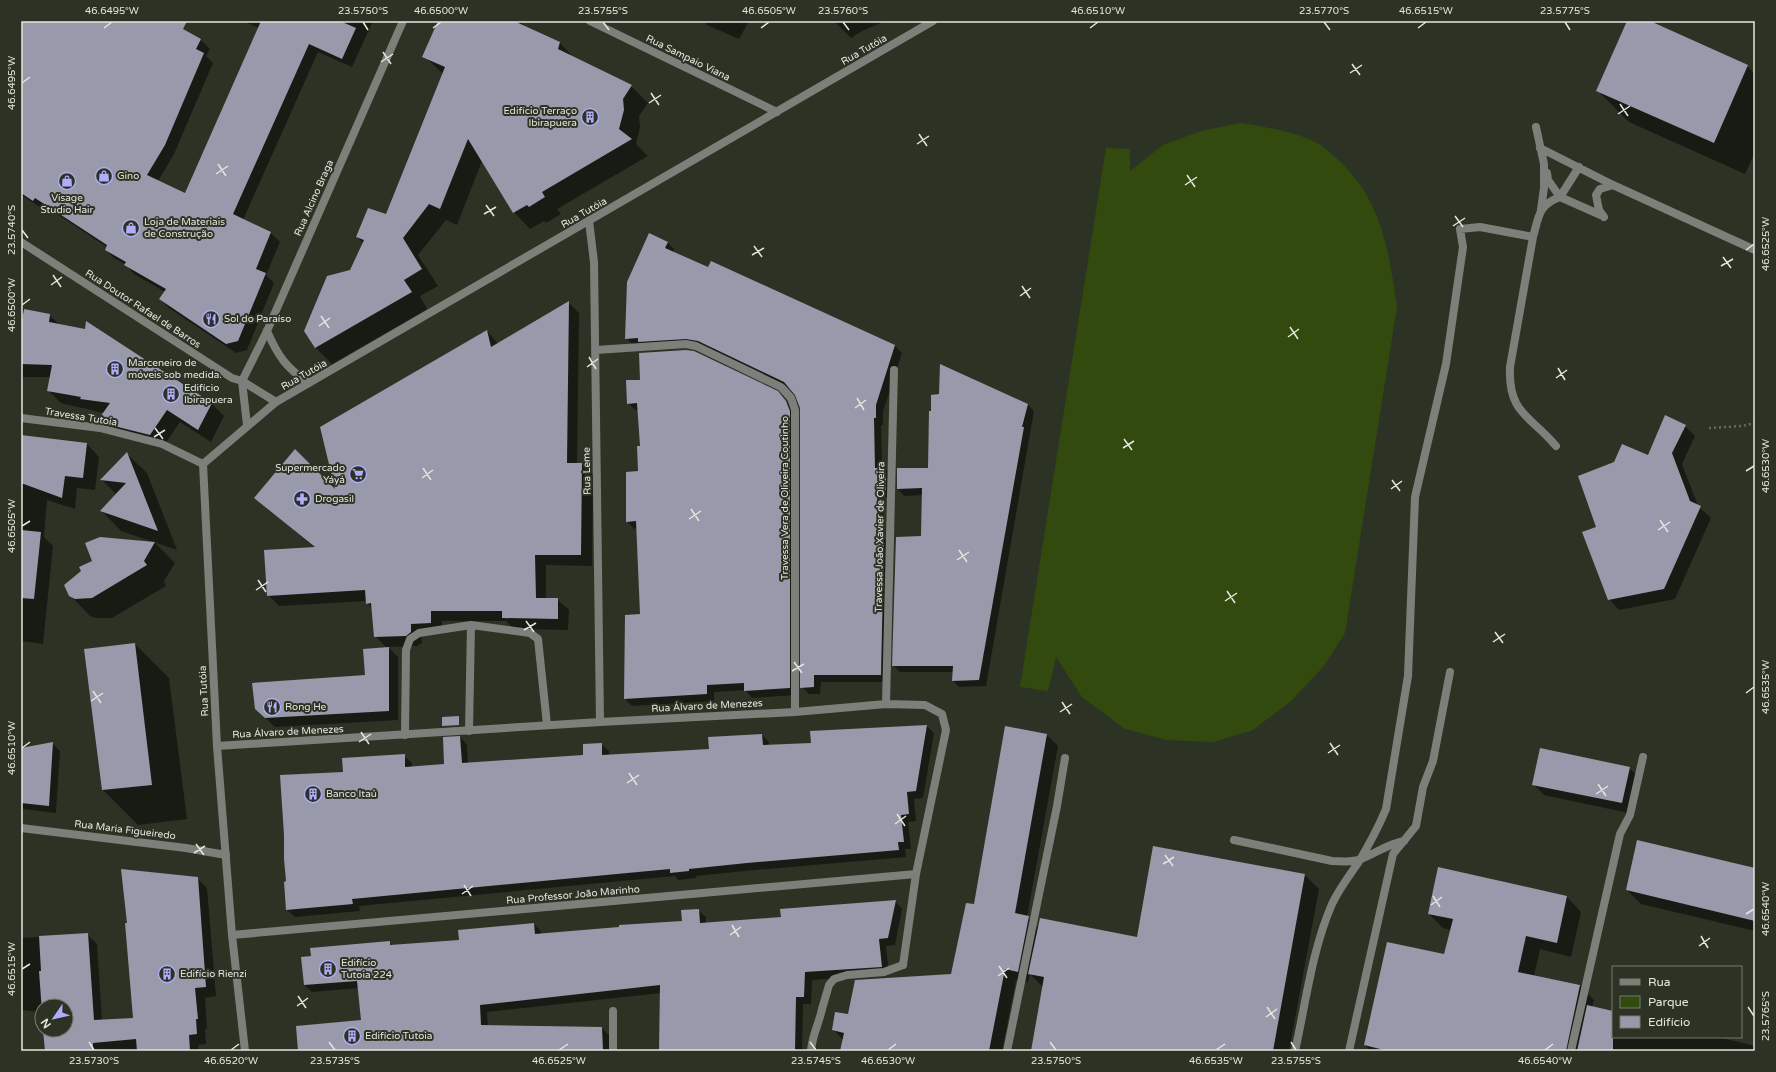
<svg xmlns="http://www.w3.org/2000/svg" width="1776" height="1072" font-family="'Varela Round',sans-serif">
<rect width="100%" height="100%" fill="#2c3325"/>
<path fill="#334a0f" d="M1240 123C1265 127 1294 131 1317 143 1324 146 1330 153 1336 158 1381 197 1389 251 1397 307L1345 633 1324 666 1291 701 1253 730 1213 742 1167 740 1125 729 1082 697 1056 657 1048 691 1020 687 1106 148 1130 149V171L1163 145 1201 131Z"/>
<path fill="#0007" d="M21 21H164L201 40 210 49 206 56 213 63 174 154 158 181 186 195 259 28 243 21H373L352 67 318 52 243 220 271 233 280 242 266 275 274 283 247 350 236 353 169 308 160 299 165 292 134 274 125 264 115 259 106 250 107 247 45 206 43 209 21 195Z
M439 21H519L526 27 560 43 575 59 631 86 648 103 639 116 640 127 636 144 648 156 557 209 561 214 546 223 544 221 530 229 514 212 482 161 457 225 446 220 418 255 438 286 420 296 427 309 332 364 315 347 363 243 357 237 387 216 443 74 424 56Z
M704 21H749L739 39 707 25Z
M834 21H886L862 31 851 38Z
M1628 21H1647L1747 66 1755 74V152L1745 174 1629 122 1597 90Z
M667 242 674 249 673 253 895 346 902 353 883 412V425H881L882 469H886L893 476 892 497H884V538L891 545 888 682H821L820 694H809L802 687V410L797 396 790 388 706 348 633 345 626 338Z
M568 302 579 313 577 464H582L593 475 592 566 546 565V599H557L569 610 568 630 514 629 506 621H442L441 634H421L422 643 417 646 388 647 398 657V720L275 727 256 709 366 676 387 648 375 636 372 609 366 601 279 606 268 595 315 548 255 498 337 492 487 331 498 344Z
M21 309 49 315 60 325 211 403 224 416 211 442 180 422 163 447 112 433 100 420 104 413 61 403 48 390 50 377H23L21 393Z
M785 400 793 409 796 695 752 698 745 690 714 692V701L632 706 625 699 641 615 637 528 634 529 627 521 639 472 641 447 639 410H635L628 403Z
M1027 404 1034 411 986 686 959 687 953 681V672H900L893 665 922 537 923 495 904 496 898 489V469H929Z
M1685 426 1695 436 1682 464 1698 506 1711 518 1675 599 1619 610 1609 599 1597 527 1648 456Z
M21 436 87 444 99 457 95 490 77 488 75 509 47 500 44 537 53 546 43 644 21 641Z
M127 454 147 473 177 550 121 531 102 511 117 495 102 480Z
M100 538 155 543 175 563 164 581 166 586 112 618H96L90 616 70 595 82 571 94 561Z
M135 644 169 678 187 819 138 825 103 790Z
M927 726 934 733 923 798 914 799 916 821 908 822 911 849H905L906 857 755 870 696 876V878L678 880 675 876 359 906 360 911 295 917 287 910V882L344 773 404 756 412 763V767L445 765 460 737 467 745 468 764 585 756 601 744 609 751V756L710 750 762 735 769 742V745L812 744Z
M1047 735 1058 746 1027 917 1039 928 1137 938 1305 875 1319 889 1289 1051H1032L1044 988 1030 974 1028 982 1016 980 1002 1051H841L843 1040 834 1030 849 1016 952 975 974 905Z
M21 741 24 745V748L53 744 60 751 56 813 23 809 21 807Z
M1629 768 1640 778 1633 814 1544 795 1533 784Z
M1439 868 1567 897 1581 912 1571 957 1540 949 1534 976 1580 986 1594 1000 1592 1007 1613 1012V1037H1718L1755 1046V1051H1371L1365 1045 1444 955 1451 930 1443 928 1429 914Z
M1755 869V931L1641 904 1627 890Z
M197 878 207 888 216 996 205 998 207 1029H205L206 1044 198 1045 199 1051H46L44 1030H66V1006H42V1012L21 1010V938L87 934 97 944 102 1021 134 1019Z
M895 901 902 909 895 945 886 946 889 974 812 980 811 1004H803L802 1051H660L661 993 487 1012 488 1026 602 1028 609 1035V1051H299L362 1021 359 988 312 992 304 985 389 942 393 946 461 941 534 924 541 931V935L683 922 698 910 706 917V923L782 918Z"/>
<path fill="#9899aa" d="M21 21H187L183 29 201 39 196 49 204 53 165 145 147 175 185 193 261 21H340L356 28 342 59 309 44 233 214 271 232 256 269 266 273 238 341 226 344 159 299 166 289 124 265 126 262 105 250 107 245 35 198 33 201 21 193Z
M438 21H514L560 42 558 49 632 85 623 99 624 110 619 129 632 139 542 192 545 197 529 207 527 205 513 213 468 139 440 209 429 204 403 238 422 269 404 280 412 292 315 348 304 331 327 276 350 270 364 240 356 237 368 208 386 214 445 67 422 57Z
M1627 21H1650L1748 65 1714 143 1596 91Z
M649 233 668 242 665 248 708 267 711 261 895 345 876 405V418H874L875 468H886V490H877L878 537H884L881 675H814V687L800 688V408L795 395 784 382 698 341 686 339 638 342V338L625 339 627 282Z
M569 301 567 463H582L581 555H535L536 598H558V619L502 618V611H431V623L411 624V632L406 636 374 637 371 603 366 604 365 590 267 596 264 550 315 547 254 498 295 449 335 489 320 427 487 330 491 347Z
M24 309 50 314 49 322 85 329 86 321 212 403 198 430 167 410 150 435 118 427 98 420 110 403 80 399 81 397 47 391 52 365 21 364V326Z
M686 350 694 351 778 391 786 401 790 411V688L744 691V683L707 685V694L624 699 625 615 640 614 636 521 626 522V472L638 471 637 446H640L637 403 627 404 626 380H640L639 353Z
M940 364 1028 404 1022 427H1024L979 680 952 681 953 666H892L896 537 921 536 922 488 897 489V468H928L929 411H931V395L939 394Z
M1665 415 1686 425 1672 453 1690 501 1701 506 1664 589 1608 600 1582 532 1596 527 1578 476 1614 462 1622 444 1648 455Z
M21 435 87 443 83 478 65 476 62 498 21 483Z
M127 452 140 485 158 531 100 511 126 483 100 480Z
M21 530 41 532 34 599 21 598Z
M100 537 155 542 144 561 147 565 92 598 75 599 69 596 64 585 81 571 79 567 92 561 85 543Z
M135 643 152 785 102 790 84 649Z
M389 647V711L265 718 255 709 252 683 365 675 363 649Z
M459 716V725L442 726V717Z
M927 725 916 791 907 792 909 814 901 815 904 842H898L899 850 747 863 689 869V871L670 873V869L352 899 353 904 286 910 284 882 286 881 284 859V835L280 775 343 772 342 758 405 754V767L444 764 443 737 460 736 462 763 583 755V744L602 743V755L709 749 708 737 762 734 763 745 811 743 810 731Z
M1005 726 1047 734 1015 913 1029 916 1018 972 1005 969 989 1051H840L844 1033 832 1030 835 1012 848 1014 855 980 951 974 966 903 974 904Z
M53 742 49 806 21 803V748Z
M1540 748 1630 767 1622 803 1532 785Z
M1637 840 1755 868V921L1626 890Z
M1153 846 1305 874 1273 1051H1031L1044 977 1028 974 1040 918 1137 937Z
M1438 867 1567 896 1557 943 1526 936 1518 972 1580 985 1566 1051H1388L1364 1045 1387 942 1444 954 1453 919 1428 914Z
M121 869 198 877 206 987 195 988 198 1019H196L197 1034 189 1035 190 1051H137L136 1039 93 1043V1051H45L43 1030H66V1006H42V1012L39 971H41L39 936 88 933 94 1020 133 1018 125 923H127Z
M896 900 888 938 879 939 882 967 805 972 804 997H796L795 1051H659L660 985 480 1005 481 1025 602 1027 603 1051H298L296 1026 361 1020 357 981 304 985 301 957 311 956 310 948 390 941V945L459 940 458 930 534 923 535 934 619 927V925L682 921 681 910 699 909 700 923 781 917 780 909Z
M1587 1005 1613 1011V1051H1577Z"/>
<g fill="none" stroke-linecap="round" stroke-linejoin="round">
<path stroke="#656b5f" stroke-width="2.5" stroke-dasharray="2 3" stroke-linecap="butt" d="M1709 428 1742 426 1755 423"/>
<path stroke="#7d807a" stroke-width="8" d="M1536 127 1544 164V188L1541 209
M1540 148 1613 185
M1547 173 1548 180 1560 197 1579 167
M1604 217 1599 210 1596 195 1600 189 1613 185 1755 250
M1533 237C1539 216 1538 205 1560 197L1603 216
M469 731 471 625 530 633 538 639 547 725
M405 735 406 650 410 639 419 633 471 625
M1234 840 1332 861C1341 861 1352 863 1361 859 1376 853 1388 844 1404 841
M1007 1051 1057 806 1065 758
M1295 1051C1306 1002 1312 950 1332 904 1339 889 1349 876 1358 863 1369 845 1378 828 1386 809L1408 676 1415 497 1446 364 1463 247 1460 229 1480 227 1533 237 1510 367C1508 414 1530 415 1556 446
M1349 1051 1393 854 1416 826 1423 787 1433 761 1450 672
M1571 1051 1620 834 1630 815 1643 757"/>
<path stroke="#7d807a" stroke-width="8" d="M822 1009 829 985 834 979 847 975 884 972 903 965"/>
<path stroke="#7d807a" stroke-width="8" d="M590 21 777 112
M589 221 594 262 600 722
M21 242 232 378 242 381 276 402
M596 350 686 344 696 346 781 387 791 398 795 410V712
M242 381 267 331 403 21
M21 418 100 428 162 444 203 464
M886 704 894 370
M217 746 600 722 795 712 886 704 925 705 942 714 946 730 916 874 903 965
M21 828 186 848 226 855
M232 935 916 874
M613 1011V1051
M811 1051C812 1035 819 1024 822 1009"/>
<path stroke="#7d807a" stroke-width="8" d="M267 331C278 356 286 368 309 383
M242 381 247 425
M245 1051 232 935 217 746 203 464 276 402 933 21"/>
</g>
<path fill="none" stroke="#e3e7df" stroke-width="1.5" d="M363 22 368 30M603 22 609 30M843 22 849 30M1324 22 1330 30M1565 22 1570 30M104 28 112 22M433 28 441 22M761 28 769 22M1090 28 1098 22M1418 28 1426 22M383 52 391 64M381 62 393 54M1352 64 1360 75M1350 73 1362 65M22 83 30 77M651 93 659 105M649 103 661 95M1620 104 1628 116M1618 114 1630 106M919 134 927 146M917 144 929 136M218 164 226 176M216 174 228 166M1187 175 1195 187M1185 185 1197 177M486 205 494 216M484 214 496 207M1455 216 1463 227M1453 226 1465 218M22 230 28 238M754 246 762 257M1746 250 1754 244M752 255 764 248M1723 257 1731 268M1721 266 1733 259M53 275 61 287M51 285 62 277M1022 286 1030 298M1020 296 1031 288M22 305 30 299M321 316 329 328M319 326 330 318M1290 327 1298 339M1288 337 1299 329M589 357 596 369M587 367 598 359M1558 368 1565 380M1556 378 1567 370M857 398 864 410M855 408 866 400M155 428 163 439M154 437 165 430M1124 439 1132 450M1123 448 1134 441M423 468 431 480M1746 471 1754 466M422 478 433 470M1392 480 1400 491M1391 489 1402 481M691 509 699 521M689 519 701 511M1660 520 1668 532M22 526 30 521M1658 530 1670 522M959 550 967 562M957 560 969 552M258 580 266 592M256 590 268 582M1227 591 1235 603M1225 601 1237 593M526 621 534 632M524 630 536 623M1495 632 1503 643M1493 642 1505 634M794 662 802 673M792 671 804 664M93 691 101 703M1746 693 1754 687M91 701 103 693M1062 702 1070 714M1060 712 1072 704M361 732 369 744M359 742 371 734M1330 743 1338 755M22 748 30 742M1328 753 1340 745M629 773 637 785M627 783 639 775M1598 784 1606 796M1596 794 1608 786M897 814 905 826M895 824 906 816M196 844 204 855M194 853 205 846M1165 855 1173 866M1163 864 1174 857M464 885 471 896M462 894 473 886M1433 896 1440 907M1431 905 1442 897M1746 914 1754 909M732 925 739 937M730 935 741 927M1701 936 1708 948M1699 946 1710 938M999 966 1007 978M22 969 30 964M998 976 1009 968M298 996 306 1008M297 1006 308 998M1267 1007 1275 1019M1748 1007 1754 1016M1266 1017 1277 1009M89 1042 94 1050M329 1042 335 1050M810 1042 816 1050M1050 1042 1056 1050M1291 1042 1296 1050M231 1050 239 1044M559 1050 568 1044M888 1050 896 1044M1216 1050 1225 1044M1545 1050 1553 1044"/>
<defs>
<g id="building-ring" transform="scale(0.9)"><circle r="9.5" fill="#2c3325" stroke="#b0aefa" stroke-width="1.5"/><path d="M-4-6H4V6H1V3H-1V6H-4ZM-2.5-4.3h1.7v1.8h-1.7ZM.8-4.3h1.7v1.8H.8ZM-2.5-1h1.7V.8h-1.7ZM.8-1h1.7V.8H.8Z" fill="#b0aefa"/></g>
<g id="shop-ring" transform="scale(0.9)"><circle r="9.5" fill="#2c3325" stroke="#b0aefa" stroke-width="1.5"/><path d="M-5-2.5h2.3a2.7 3.5 0 0 1 5.4 0H5L5.5 6h-11ZM-1.5-2.5h3a1.5 2.3 0 0 0-3 0Z" fill="#b0aefa"/></g>
<g id="restaurant-ring" transform="scale(0.9)"><circle r="9.5" fill="#2c3325" stroke="#b0aefa" stroke-width="1.5"/><path d="M-5-6h1v4h1v-4h1v4h1v-4h1v5L-1.5 .5V6h-2V.5L-5-1ZM5-6V6H3V1.5H1.5Q1.5-4 5-6Z" fill="#b0aefa"/></g>
<g id="supermarket-ring" transform="scale(0.9)"><circle r="9.5" fill="#2c3325" stroke="#b0aefa" stroke-width="1.5"/><path d="M-6-5.5h2.5l.6 2H6L4.5 2H-2.5L-4.4-4H-6ZM-1.5 3.2a1.3 1.3 0 1 0 .1 0ZM3 3.2a1.3 1.3 0 1 0 .1 0Z" fill="#b0aefa"/></g>
<g id="pharmacy-ring" transform="scale(0.9)"><circle r="9.5" fill="#2c3325" stroke="#b0aefa" stroke-width="1.5"/><path d="M-2-6h4v4h4v4h-4v4h-4v-4h-4v-4h4Z" fill="#b0aefa"/></g>
</defs>
<g fill-rule="evenodd">
<use href="#building-ring" x="590" y="117"/>
<use href="#shop-ring" x="104" y="176"/>
<use href="#shop-ring" x="67" y="181"/>
<use href="#shop-ring" x="131" y="228"/>
<use href="#restaurant-ring" x="211" y="319"/>
<use href="#building-ring" x="115" y="369"/>
<use href="#building-ring" x="171" y="394"/>
<use href="#supermarket-ring" x="358" y="474"/>
<use href="#pharmacy-ring" x="302" y="499"/>
<use href="#restaurant-ring" x="272" y="707"/>
<use href="#building-ring" x="313" y="794"/>
<use href="#building-ring" x="328" y="969"/>
<use href="#building-ring" x="167" y="974"/>
<use href="#building-ring" x="352" y="1036"/>
</g>
<g text-anchor="middle" dominant-baseline="central" stroke-width="4" stroke-linejoin="round" paint-order="stroke">
<g font-size="10" fill="#e3e7df" stroke="#2c3325">
<text transform="translate(864 50) rotate(-30)">Rua Tutóia</text>
<text transform="translate(688 58) rotate(26)">Rua Sampaio Viana</text>
<text transform="translate(314 198) rotate(-66)">Rua Alcino Braga</text>
<text transform="translate(584 213) rotate(-30)">Rua Tutóia</text>
<text transform="translate(143 309) rotate(33)">Rua Doutor Rafael de Barros</text>
<text transform="translate(304 375) rotate(-30)">Rua Tutóia</text>
<text transform="translate(81 417) rotate(9)">Travessa Tutoia</text>
<text transform="translate(587 471) rotate(-91)">Rua Leme</text>
<text transform="translate(785 498) rotate(-90)">Travessa Vera de Oliveira Coutinho</text>
<text transform="translate(880 537) rotate(-89)">Travessa João Xavier de Oliveira</text>
<text transform="translate(204 691) rotate(-93)">Rua Tutóia</text>
<text transform="translate(707 706) rotate(-3)">Rua Álvaro de Menezes</text>
<text transform="translate(288 732) rotate(-3)">Rua Álvaro de Menezes</text>
<text transform="translate(125 830) rotate(7)">Rua Maria Figueiredo</text>
<text transform="translate(573 895) rotate(-5)">Rua Professor João Marinho</text>
</g>
<g font-size="10" fill="#e3e7df" stroke="#2c3325" text-anchor="start">
<text x="577" y="111" text-anchor="end">Edifício Terraço<tspan x="577" dy="12">Ibirapuera</tspan></text>
<text x="117" y="176">Gino</text>
<text x="67" y="198" text-anchor="middle">Visage<tspan x="67" dy="12">Studio Hair</tspan></text>
<text x="144" y="222">Loja de Materiais<tspan x="144" dy="12">de Construção</tspan></text>
<text x="224" y="319">Sol do Paraíso</text>
<text x="128" y="363">Marceneiro de<tspan x="128" dy="12">móveis sob medida.</tspan></text>
<text x="184" y="388">Edifício<tspan x="184" dy="12">Ibirapuera</tspan></text>
<text x="345" y="468" text-anchor="end">Supermercado<tspan x="345" dy="12">Yáyá</tspan></text>
<text x="315" y="499">Drogasil</text>
<text x="285" y="707">Rong He</text>
<text x="326" y="794">Banco Itaú</text>
<text x="341" y="963">Edifício<tspan x="341" dy="12">Tutoia 224</tspan></text>
<text x="180" y="974">Edifício Rienzi</text>
<text x="365" y="1036">Edifício Tutoia</text>
</g>
</g>
<rect width="1776" height="1072" fill="none" stroke="#2c3325" stroke-width="44"/>
<rect x="1612" y="966" width="130" height="72" fill="#2c3325" stroke="#757b6f"/>
<rect x="1620" y="979" width="20" height="6" fill="#7d807a" stroke="#757b6f"/>
<text x="1648" y="986" font-size="12" fill="#e3e7df">Rua</text>
<rect x="1620" y="996" width="20" height="12" fill="#334a0f" stroke="#757b6f"/>
<text x="1648" y="1006" font-size="12" fill="#e3e7df">Parque</text>
<rect x="1620" y="1016" width="20" height="12" fill="#9899aa" stroke="#757b6f"/>
<text x="1648" y="1026" font-size="12" fill="#e3e7df">Edifício</text>
<g transform="translate(54 1018) rotate(236)"><circle r="19" fill="#2c3325" stroke="#757b6f"/>
<path d="M0-3L7 15L0 10L-7 15Z" fill="#b0aefa"/>
<text y="-6" font-size="11" font-weight="bold" text-anchor="middle" fill="#e3e7df">N</text>
</g>
<rect x="22" y="22" width="1732" height="1028" fill="none" stroke="#e3e7df" stroke-width="1.5"/>
<g font-size="10" text-anchor="middle" fill="#e3e7df">
<text x="112" y="14">46.6495°W</text>
<text x="363" y="14">23.5750°S</text>
<text x="441" y="14">46.6500°W</text>
<text x="603" y="14">23.5755°S</text>
<text x="769" y="14">46.6505°W</text>
<text x="843" y="14">23.5760°S</text>
<text x="1098" y="14">46.6510°W</text>
<text x="1324" y="14">23.5770°S</text>
<text x="1426" y="14">46.6515°W</text>
<text x="1565" y="14">23.5775°S</text>
<text transform="translate(11 83) rotate(-90)" y="4">46.6495°W</text>
<text transform="translate(11 230) rotate(-90)" y="4">23.5740°S</text>
<text transform="translate(1765 244) rotate(-90)" y="4">46.6525°W</text>
<text transform="translate(11 305) rotate(-90)" y="4">46.6500°W</text>
<text transform="translate(1765 466) rotate(-90)" y="4">46.6530°W</text>
<text transform="translate(11 526) rotate(-90)" y="4">46.6505°W</text>
<text transform="translate(1765 687) rotate(-90)" y="4">46.6535°W</text>
<text transform="translate(11 748) rotate(-90)" y="4">46.6510°W</text>
<text transform="translate(1765 909) rotate(-90)" y="4">46.6540°W</text>
<text transform="translate(11 969) rotate(-90)" y="4">46.6515°W</text>
<text transform="translate(1765 1016) rotate(-90)" y="4">23.5765°S</text>
<text x="94" y="1064">23.5730°S</text>
<text x="231" y="1064">46.6520°W</text>
<text x="335" y="1064">23.5735°S</text>
<text x="559" y="1064">46.6525°W</text>
<text x="816" y="1064">23.5745°S</text>
<text x="888" y="1064">46.6530°W</text>
<text x="1056" y="1064">23.5750°S</text>
<text x="1216" y="1064">46.6535°W</text>
<text x="1296" y="1064">23.5755°S</text>
<text x="1545" y="1064">46.6540°W</text>
</g>
</svg>
